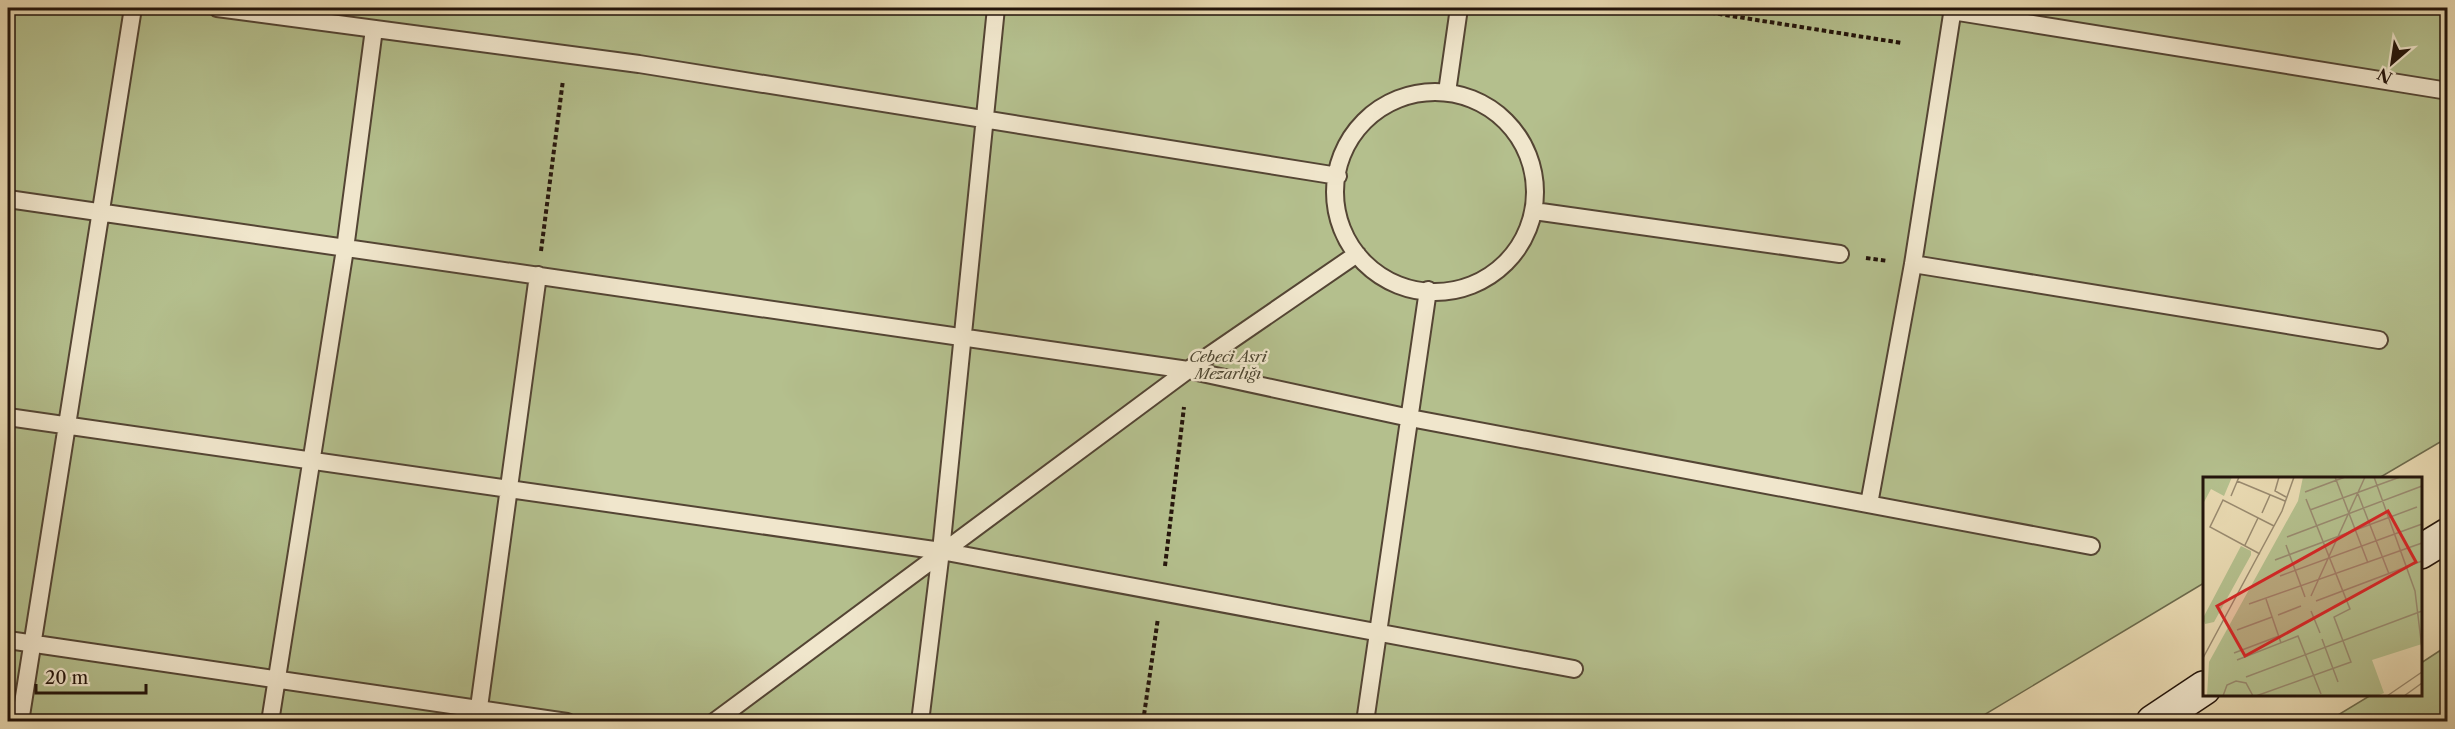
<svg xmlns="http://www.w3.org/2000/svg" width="2455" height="729" font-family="'Libre Caslon Text',serif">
<rect width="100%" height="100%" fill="#e8d9b1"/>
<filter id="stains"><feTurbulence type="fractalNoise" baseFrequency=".00333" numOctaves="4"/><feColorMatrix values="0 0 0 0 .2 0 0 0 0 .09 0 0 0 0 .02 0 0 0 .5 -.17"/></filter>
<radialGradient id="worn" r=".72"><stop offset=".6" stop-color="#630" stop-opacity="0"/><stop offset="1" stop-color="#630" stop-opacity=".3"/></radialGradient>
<path fill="#b4bf8d" stroke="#6c6a4c" stroke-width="1.5" d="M8 8H2447V438L2379 478H2204V583L1974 721H8Z
M2447 646V721H2328L2371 695 2420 694 2421 663Z"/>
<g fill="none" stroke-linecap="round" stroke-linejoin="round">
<g stroke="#544534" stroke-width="20">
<path id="service" d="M217 8 639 64 1338 176
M1952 11 2448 91
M1447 92 1459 8
M1335 192a100 100 0 1 1 200 0a100 100 0 1 1-200 0Z
M8 199 1188 370 1410 418 2091 546
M1534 211 1840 254
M1913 264 2379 340
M8 417 941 551 1574 669
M1869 504 1913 264 1953 8
M8 640 567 722
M20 722 133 8
M270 722 345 249 374 29
M477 722 538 275
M714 722 1188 370 1357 254
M920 722 941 551 996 8
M1365 722 1428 290"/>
</g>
<g stroke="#23140b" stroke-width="36">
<path id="secondary" d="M2420 552 2448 535
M2153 722 2204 688"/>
</g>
<path stroke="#23140b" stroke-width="4" stroke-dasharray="4.5 3" stroke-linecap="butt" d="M1681 8 1902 43
M541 251 563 80
M1866 258 1888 261
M1165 566 1184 407
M1143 722 1158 618"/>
<use href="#service" stroke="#f0e6cc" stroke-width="16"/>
<use href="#secondary" stroke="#f0e6cc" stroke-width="33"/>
</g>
<g text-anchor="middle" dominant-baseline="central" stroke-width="5" stroke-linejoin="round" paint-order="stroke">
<g font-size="15" font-style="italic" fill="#4e4732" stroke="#f0e6cc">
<text x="1228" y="356">Cebeci Asri<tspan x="1228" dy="17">Mezarlığı</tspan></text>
</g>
</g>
<g transform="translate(2203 477)">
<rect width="219" height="219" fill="#e8d9b1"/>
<path d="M0 0H29L21 19 8 12 0 27ZM100 0H219V167L169 183 181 216 174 219H4L6 185 95 24ZM38 69 48 74V78L11 145 2 147 0 141Z" fill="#b4bf8d"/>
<path fill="none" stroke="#998a6f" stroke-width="1.5" d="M76 0 72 14 83 20M132 0 165 86M171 0 212 114 219 172M34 4 82 24M102 15 142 0M155 17 186 97M28 19 36 0M107 33 197 0M59 36 67 18M84 60 219 9M42 68 55 41M83 68 102 120M57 77 7 50 20 23 71 49M72 83 214 30M77 99 219 47M108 119 162 0M63 122 78 166M113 124 219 84M46 127 219 66M108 134 117 156M75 138 98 129M34 153 69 140M119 162 135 205M31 176 76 159M0 181 79 34 91 0M34 183 95 159 118 217M43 200 219 134M20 219 24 208 33 204 43 206 50 219M53 219 148 185 131 140 147 132 103 22M184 219 219 195M201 219 219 206"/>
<path fill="#d62828" fill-opacity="0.15" stroke="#d62828" stroke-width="3" d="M185 34 213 85 42 179 14 129Z"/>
<rect width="219" height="219" fill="none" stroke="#23140b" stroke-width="3"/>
</g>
<rect width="2455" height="729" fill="none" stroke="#e8d9b1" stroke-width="30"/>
<rect x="9" y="9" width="2437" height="711" fill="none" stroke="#23140b" stroke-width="3"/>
<rect x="15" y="15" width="2425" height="699" fill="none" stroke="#23140b" stroke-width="1.5"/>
<g transform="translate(2392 63) rotate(209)" stroke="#f0e6cc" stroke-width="4.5" paint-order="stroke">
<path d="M0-4.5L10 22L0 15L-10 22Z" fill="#23140b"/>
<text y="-9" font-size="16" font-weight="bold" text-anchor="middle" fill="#23140b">N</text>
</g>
<path d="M36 684v9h110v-9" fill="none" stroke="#23140b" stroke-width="3"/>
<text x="45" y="684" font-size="18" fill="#23140b" stroke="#f0e6cc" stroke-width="4.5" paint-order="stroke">20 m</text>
<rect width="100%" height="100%" filter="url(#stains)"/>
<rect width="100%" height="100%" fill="url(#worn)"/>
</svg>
